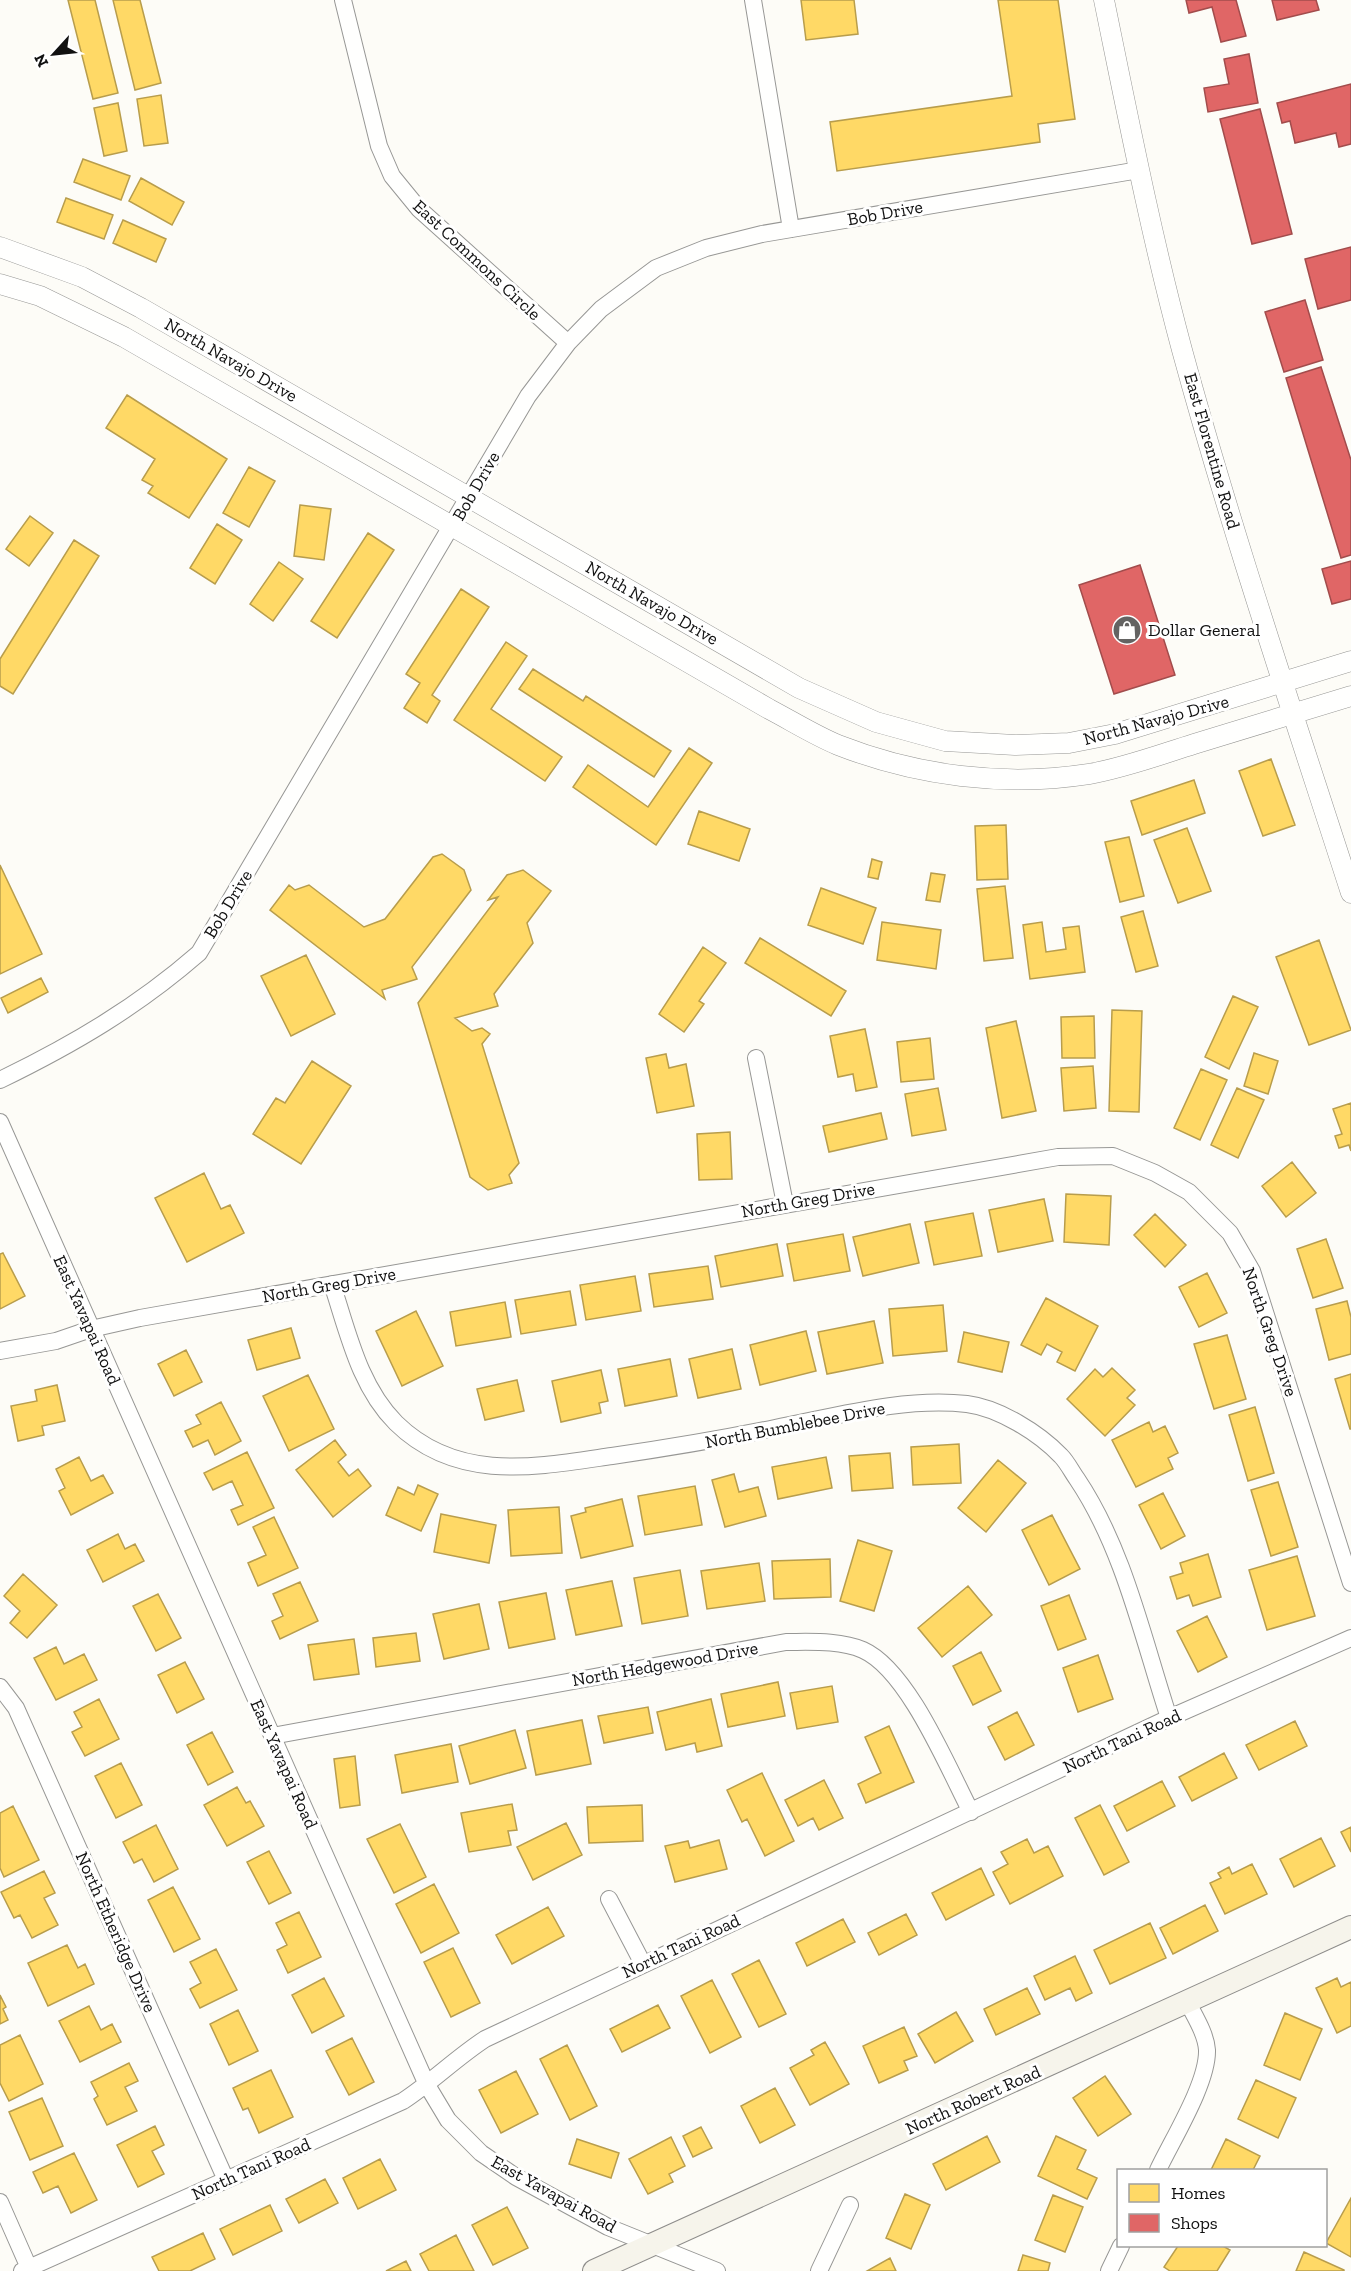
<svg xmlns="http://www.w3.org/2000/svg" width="1351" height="2271" font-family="'Zilla Slab',serif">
<rect width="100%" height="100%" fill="#fdfcf7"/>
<path fill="#ffd966" stroke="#b89d4c" stroke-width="1.5" d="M68 0H95L118 93 93 99Z
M113 0H140L161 83 135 90Z
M801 0H854L858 34 806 40Z
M998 0H1058L1075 119 1038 124 1040 142 837 171 830 122 1012 96Z
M161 95 168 143 144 146 137 99Z
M118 103 127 151 104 156 94 108Z
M83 159 130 176 121 200 74 182Z
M141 178 184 202 172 225 129 201Z
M66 198 113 215 104 239 57 222Z
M123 220 166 239 156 262 113 243Z
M127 395 227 459 189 518 148 493 153 486 142 480 155 459 106 428Z
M249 467 275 481 249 527 223 513Z
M300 505 331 509 324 560 294 556Z
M30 516 53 533 29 566 6 549Z
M217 524 242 540 215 584 190 568Z
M368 533 394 550 337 638 311 621Z
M74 540 99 556 13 694 0 686V659Z
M279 562 303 579 273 621 250 604Z
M461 589 489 607 432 695 440 701 427 723 404 708 420 683 406 674Z
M506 642 527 656 491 709 562 757 545 781 454 720Z
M533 669 583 701 586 696 671 751 654 777 519 689Z
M689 748 712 763 656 845 573 787 588 765 648 807Z
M1271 759 1295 825 1263 836 1239 771Z
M1194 780 1205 813 1142 835 1131 801Z
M699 811 750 829 739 861 688 844Z
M1006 825 1008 879 977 880 975 826Z
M1187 828 1211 891 1178 903 1154 840Z
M1129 837 1144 896 1120 902 1105 842Z
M442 854 464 870 471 890 412 967 417 979 382 990 385 999 270 910 289 885 295 890 309 885 364 927 385 919 433 857Z
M872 859 882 862 878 879 868 877Z
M0 865 42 954 0 974Z
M523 870 551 891 527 923 533 943 494 994 498 1006 455 1018 472 1031 482 1028 490 1034 482 1044 519 1163 509 1175 512 1183 488 1190 470 1177 418 1003 498 897 488 900 507 875Z
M931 873 945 875 940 902 926 900Z
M1005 886 1013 958 984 961 977 889Z
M821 888 876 908 863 944 808 925Z
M1143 911 1158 966 1136 972 1121 917Z
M882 922 941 930 936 969 877 960Z
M1042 922 1046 952 1066 949 1063 928 1079 926 1085 972 1030 979 1023 925Z
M760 938 846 991 831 1016 745 963Z
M1319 940 1351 1030 1309 1045 1276 957Z
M703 947 726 963 699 1001 704 1004 684 1032 659 1014Z
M306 955 335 1014 291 1036 261 976Z
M41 978 48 992 8 1013 1 998Z
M1233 996 1258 1007 1229 1069 1205 1057Z
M1112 1010 1142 1011 1139 1112 1109 1111Z
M1094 1016 1095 1058H1062L1061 1017Z
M1016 1021 1036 1111 1002 1118 986 1028Z
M865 1029 877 1087 856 1091 853 1074 838 1077 830 1036Z
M930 1038 934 1079 901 1082 897 1042Z
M1254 1053 1278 1061 1268 1094 1244 1086Z
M666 1054 669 1068 686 1064 694 1106 657 1113 646 1058Z
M312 1061 351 1086 301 1164 253 1134 276 1098 285 1103Z
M1093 1066 1096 1108 1064 1111 1061 1068Z
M1201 1069 1227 1080 1200 1140 1174 1128Z
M938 1088 946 1130 912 1136 905 1094Z
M1237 1088 1264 1100 1238 1158 1211 1145Z
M1351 1103V1151L1349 1145 1339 1148 1335 1136 1342 1134 1333 1109Z
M881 1113 887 1139 829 1152 823 1126Z
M730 1132 732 1179 699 1180 697 1134Z
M1292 1162 1316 1193 1286 1217 1262 1186Z
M204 1173 221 1209 230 1205 244 1233 187 1262 155 1198Z
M1066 1194 1111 1196 1109 1245 1064 1242Z
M1044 1199 1053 1241 998 1252 989 1210Z
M973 1213 982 1256 934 1265 925 1222Z
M1155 1214 1186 1245 1165 1267 1134 1235Z
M910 1224 919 1263 863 1276 853 1237Z
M843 1234 850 1271 794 1281 787 1244Z
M1326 1239 1343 1288 1313 1298 1297 1249Z
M777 1244 783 1276 721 1287 715 1256Z
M3 1253 25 1296 0 1309V1254Z
M708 1266 713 1299 654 1307 649 1274Z
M1207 1273 1227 1313 1199 1327 1179 1287Z
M635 1276 641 1311 586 1320 580 1285Z
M570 1291 576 1325 521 1334 515 1300Z
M1046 1298 1098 1326 1075 1371 1057 1362 1062 1352 1047 1344 1041 1355 1021 1345Z
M1347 1301 1351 1317V1354L1329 1360 1316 1309Z
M505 1302 511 1337 456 1346 450 1312Z
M943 1305 947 1351 893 1356 889 1309Z
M416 1311 443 1366 402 1386 376 1331Z
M874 1321 883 1363 827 1374 818 1332Z
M291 1328 300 1358 257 1370 248 1340Z
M806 1331 816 1371 760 1385 750 1345Z
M964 1332 1009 1342 1002 1372 958 1362Z
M1227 1335 1246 1399 1214 1409 1194 1344Z
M732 1349 741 1389 698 1398 689 1359Z
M186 1350 202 1382 174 1396 158 1364Z
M670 1359 677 1396 625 1406 618 1369Z
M1112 1368 1135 1390 1127 1398 1135 1405 1105 1436 1067 1399 1095 1369 1103 1377Z
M601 1370 608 1401 599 1403 601 1413 561 1422 552 1381Z
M1351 1374V1429H1350L1335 1379Z
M308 1375 334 1429 289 1451 263 1396Z
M517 1380 524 1411 485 1420 477 1389Z
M57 1385 65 1421 42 1426 44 1435 18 1441 11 1406 37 1401 35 1390Z
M221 1402 241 1441 215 1455 208 1440 193 1447 185 1431 201 1424 196 1415Z
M1255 1407 1274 1473 1248 1481 1229 1415Z
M1149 1422 1153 1432 1165 1426 1178 1453 1168 1458 1173 1469 1136 1487 1112 1440Z
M335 1440 346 1455 338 1462 349 1476 358 1469 371 1486 333 1517 296 1470Z
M959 1444 961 1483 913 1485 911 1447Z
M247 1452 274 1508 238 1525 231 1510 243 1505 232 1481 213 1490 204 1473Z
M890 1453 893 1488 852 1491 849 1456Z
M79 1457 91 1481 103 1475 113 1493 71 1515 59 1491 65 1488 56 1469Z
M826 1457 832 1488 778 1499 772 1467Z
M998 1460 1026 1483 986 1532 958 1508Z
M734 1474 739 1492 758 1487 766 1516 725 1527 712 1480Z
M1278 1482 1298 1547 1271 1556 1251 1490Z
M418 1485 438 1494 421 1531 386 1515 398 1487 414 1495Z
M695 1486 702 1525 645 1535 638 1496Z
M1163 1493 1185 1536 1161 1549 1139 1505Z
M622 1499 633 1546 581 1558 571 1516 586 1512 585 1508Z
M559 1507 562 1553 511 1556 508 1510Z
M441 1514 496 1525 489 1563 434 1552Z
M1052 1515 1080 1569 1049 1585 1022 1530Z
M274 1517 298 1568 258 1586 248 1563 266 1555 253 1527Z
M118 1534 125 1549 135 1544 144 1561 103 1582 87 1550Z
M858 1540 892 1551 874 1611 840 1601Z
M1208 1554 1221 1597 1193 1606 1189 1595 1177 1599 1170 1577 1183 1573 1180 1563Z
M1297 1556 1315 1616 1267 1630 1249 1570Z
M830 1559 831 1597 774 1599 772 1561Z
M759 1563 765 1601 707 1609 701 1571Z
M680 1570 688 1616 642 1624 634 1578Z
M23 1574 57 1605 27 1638 10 1623 20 1611 4 1596Z
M612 1581 622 1626 576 1635 566 1590Z
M300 1582 318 1621 280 1639 272 1621 283 1616 273 1594Z
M968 1586 992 1615 942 1657 918 1628Z
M546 1593 555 1639 509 1648 499 1602Z
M158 1594 181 1638 156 1651 133 1606Z
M1069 1595 1086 1639 1058 1650 1041 1606Z
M479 1604 489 1649 444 1659 433 1614Z
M1207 1616 1227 1657 1198 1672 1177 1631Z
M416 1633 420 1661 376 1667 373 1638Z
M354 1639 359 1674 314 1680 308 1645Z
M56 1647 64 1664 84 1654 97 1680 56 1700 34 1658Z
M981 1652 1001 1691 973 1705 953 1666Z
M1098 1655 1113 1699 1078 1712 1063 1668Z
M185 1662 204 1699 177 1713 158 1675Z
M778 1682 785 1716 728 1727 721 1694Z
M832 1686 838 1722 797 1729 790 1693Z
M99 1699 119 1739 85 1756 72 1732 82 1727 74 1712Z
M711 1699 722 1746 697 1752 695 1743 666 1750 657 1712Z
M648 1707 653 1733 604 1743 598 1716Z
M1017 1712 1034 1745 1005 1760 988 1727Z
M582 1720 591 1764 536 1775 527 1731Z
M1295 1721 1307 1746 1259 1770 1246 1745Z
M889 1726 914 1782 866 1803 858 1784 881 1773 865 1737Z
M515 1730 526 1768 470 1784 459 1746Z
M212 1732 233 1772 208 1785 187 1745Z
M451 1744 458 1782 402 1793 395 1755Z
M1224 1753 1237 1778 1192 1801 1179 1777Z
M355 1756 360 1805 340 1808 334 1759Z
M121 1763 142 1805 116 1818 95 1776Z
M762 1773 794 1841 765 1856 747 1819 742 1822 727 1790Z
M824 1780 843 1818 819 1830 813 1818 798 1826 785 1800Z
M1162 1781 1175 1806 1127 1831 1114 1806Z
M237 1787 246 1803 250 1801 264 1826 227 1846 204 1805Z
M512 1804 517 1830 508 1831 511 1845 469 1852 461 1813Z
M642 1805 643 1841 589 1843 587 1807Z
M1100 1805 1129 1862 1104 1875 1075 1818Z
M13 1806 39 1860 4 1877 0 1868V1813Z
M566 1823 582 1855 533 1880 517 1847Z
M400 1824 426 1877 394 1893 367 1839Z
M156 1825 178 1869 154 1882 142 1859 134 1863 123 1842Z
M1351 1827V1852L1341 1832Z
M1321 1838 1335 1866 1294 1887 1280 1859Z
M1027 1839 1034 1853 1048 1846 1063 1876 1010 1904 993 1872 1008 1864 1001 1852Z
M719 1840 727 1869 675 1882 665 1846 688 1841 690 1848Z
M269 1851 291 1893 269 1904 247 1862Z
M1252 1864 1267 1894 1225 1914 1210 1883 1221 1878 1218 1873 1229 1867 1232 1874Z
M981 1868 994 1895 946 1920 932 1893Z
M44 1871 55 1893 44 1898 58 1925 32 1938 20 1915 14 1918 1 1892Z
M434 1884 459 1933 421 1953 396 1904Z
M173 1887 200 1939 174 1952 148 1900Z
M1205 1905 1218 1931 1173 1954 1160 1928Z
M548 1907 564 1936 512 1964 496 1935Z
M299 1912 321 1957 288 1973 277 1950 287 1945 276 1923Z
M906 1914 917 1935 879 1955 868 1933Z
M843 1919 855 1942 807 1966 796 1943Z
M1150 1923 1166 1958 1110 1984 1094 1950Z
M67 1945 78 1968 85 1964 94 1984 48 2006 28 1963Z
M453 1948 480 2003 451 2017 424 1962Z
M216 1949 237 1990 200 2008 190 1989 201 1983 190 1962Z
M1075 1956 1092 1993 1076 2001 1070 1988 1045 2000 1034 1976Z
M759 1960 786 2014 759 2027 732 1974Z
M324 1978 344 2016 312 2033 292 1995Z
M1337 1978 1341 1987 1351 1982V2026L1337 2033 1316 1988Z
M712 1980 741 2037 710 2053 681 1996Z
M1027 1988 1040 2014 996 2035 984 2009Z
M0 1995 6 2007 3 2009 8 2020 0 2024Z
M658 2005 670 2028 622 2052 610 2029Z
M89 2006 101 2030 112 2024 121 2042 80 2062 59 2021Z
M238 2010 258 2051 229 2065 210 2024Z
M956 2012 973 2041 935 2063 918 2034Z
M1285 2013 1322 2029 1300 2080 1264 2065Z
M904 2027 917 2056 904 2061 908 2070 879 2083 863 2046Z
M20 2035 43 2084 9 2101 0 2083V2045Z
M352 2038 374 2082 349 2095 326 2051Z
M825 2042 849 2084 810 2105 790 2068 814 2055 811 2050Z
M567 2045 597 2106 570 2120 540 2059Z
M129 2063 138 2081 125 2087 137 2111 107 2125 94 2099 98 2096 91 2082Z
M271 2070 293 2117 259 2133 248 2108 243 2110 233 2088Z
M516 2071 538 2114 501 2133 479 2090Z
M1105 2076 1131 2114 1098 2136 1073 2098Z
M1256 2080 1296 2098 1278 2138 1238 2119Z
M775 2088 795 2125 760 2143 741 2106Z
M42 2098 63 2146 30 2160 9 2112Z
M155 2126 164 2145 152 2151 164 2174 138 2187 117 2145Z
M701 2127 712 2148 693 2157 683 2136Z
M987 2136 1000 2162 946 2190 933 2164Z
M1056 2136 1086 2150 1077 2169 1097 2178 1087 2199 1038 2176Z
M671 2137 685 2166 669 2174 673 2182 648 2194 629 2159Z
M577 2139 619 2153 611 2178 569 2164Z
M1226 2139 1260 2156 1253 2170H1211Z
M74 2153 97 2200 71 2213 58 2186 43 2193 33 2172Z
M380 2159 396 2190 358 2209 343 2178Z
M325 2179 338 2203 299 2223 286 2199Z
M905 2194 930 2205 911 2249 886 2238Z
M1053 2195 1083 2207 1065 2252 1035 2240Z
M1351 2198V2257L1326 2243Z
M270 2205 282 2231 233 2255 220 2229Z
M507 2207 528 2248 493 2265 472 2225Z
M203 2233 215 2259 190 2271H159L152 2257Z
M456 2235 474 2271H429L420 2254Z
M1178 2246H1223L1230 2250 1217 2271H1170L1164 2267Z
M1304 2252 1344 2270V2271H1296Z
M1023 2255 1050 2263 1048 2271H1018Z
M890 2258 896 2271H867Z
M406 2261 411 2271H386Z"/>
<path fill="#e06666" stroke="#a24c4c" stroke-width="1.5" d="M1186 0H1236L1246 36 1221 42 1212 7 1189 13Z
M1272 0H1316L1319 10 1277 20Z
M1249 54 1258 103 1208 112 1204 88 1229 84 1224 59Z
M1351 84V144L1339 147 1336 133 1295 143 1290 121 1282 123 1277 103Z
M1260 109 1292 234 1252 244 1220 119Z
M1351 247V300L1318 309 1305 259Z
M1305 300 1323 360 1284 372 1265 312Z
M1321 367 1351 460V555L1341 558 1286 378Z
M1351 561V599L1332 604 1322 569Z
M1140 565 1175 675 1114 694 1079 585Z"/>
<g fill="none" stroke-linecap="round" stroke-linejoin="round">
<g stroke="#979795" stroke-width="18">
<path id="minor" d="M343 0 379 146 392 176 419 209 568 343
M753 0 791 229
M756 1058 785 1204
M0 1080C74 1044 137 1007 199 953L528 396 568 343 601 309 656 268 706 248 762 234 1139 170
M0 1122 427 2085 448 2120 481 2153 516 2177 608 2227 717 2271
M332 1284C348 1332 359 1386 396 1423 457 1483 536 1467 612 1456 667 1448 721 1439 775 1428 837 1416 904 1397 967 1404 999 1408 1039 1433 1061 1456 1067 1462 1072 1472 1077 1479 1124 1549 1143 1639 1169 1718
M0 1351 56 1341 91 1329 140 1318 1058 1157 1113 1156 1155 1173 1189 1192 1230 1233 1252 1271 1351 1583
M0 1687 16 1708 226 2180
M272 1736 786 1642C810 1642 840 1640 863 1650 908 1670 948 1768 971 1812
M609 1899 643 1964
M1158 2170C1172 2140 1208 2083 1207 2050 1206 2034 1195 2017 1188 2003
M0 2202 29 2268
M22 2271 403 2101C432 2082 456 2058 485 2039L1169 1718 1351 1638
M819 2271 850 2205
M1109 2271 1121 2246"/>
</g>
<g stroke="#979795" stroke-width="21">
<path id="tertiary" d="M1104 0C1128 117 1151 235 1182 350 1232 533 1293 713 1351 893
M0 247 82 277 141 308 799 688 876 722 945 741 1015 745 1069 743 1115 734 1351 661
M0 284 40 296 124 337 769 709C792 721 814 735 838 745 917 776 1004 787 1089 774 1124 768 1159 755 1194 744 1246 728 1299 712 1351 696"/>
</g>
<g stroke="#8e8d8b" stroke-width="24">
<path id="secondary" d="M594 2271 1351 1927"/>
</g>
<use href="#minor" stroke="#fffffe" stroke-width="16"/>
<use href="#tertiary" stroke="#fffffe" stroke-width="20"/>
<use href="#secondary" stroke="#f6f4eb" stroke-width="22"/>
</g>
<defs>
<g id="shop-disc" transform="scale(1.5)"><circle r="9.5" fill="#646362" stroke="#fff"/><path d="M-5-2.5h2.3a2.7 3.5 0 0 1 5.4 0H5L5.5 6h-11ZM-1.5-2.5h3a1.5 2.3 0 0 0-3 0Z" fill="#fff"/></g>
</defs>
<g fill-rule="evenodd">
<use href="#shop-disc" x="1127" y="630"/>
</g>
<g text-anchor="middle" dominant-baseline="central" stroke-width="6" stroke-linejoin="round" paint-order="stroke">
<g font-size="18" fill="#111" stroke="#fff">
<text transform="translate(885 213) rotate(-10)">Bob Drive</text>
<text transform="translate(477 260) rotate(43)">East Commons Circle</text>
<text transform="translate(231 360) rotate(30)">North Navajo Drive</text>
<text transform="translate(1212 451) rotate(74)">East Florentine Road</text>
<text transform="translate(476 486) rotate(-60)">Bob Drive</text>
<text transform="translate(652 603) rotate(30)">North Navajo Drive</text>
<text transform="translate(1156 720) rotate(-15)">North Navajo Drive</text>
<text transform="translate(228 904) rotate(-59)">Bob Drive</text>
<text transform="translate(808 1200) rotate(-10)">North Greg Drive</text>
<text transform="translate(329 1285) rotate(-10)">North Greg Drive</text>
<text transform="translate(87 1320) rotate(66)">East Yavapai Road</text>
<text transform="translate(1270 1332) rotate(71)">North Greg Drive</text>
<text transform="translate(795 1425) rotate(-11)">North Bumblebee Drive</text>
<text transform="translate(665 1664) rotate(-10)">North Hedgewood Drive</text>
<text transform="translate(1122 1741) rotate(-25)">North Tani Road</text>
<text transform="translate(284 1764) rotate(66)">East Yavapai Road</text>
<text transform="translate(116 1932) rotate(66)">North Etheridge Drive</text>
<text transform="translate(681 1946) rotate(-25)">North Tani Road</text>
<text transform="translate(973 2100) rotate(-24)">North Robert Road</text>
<text transform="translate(251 2169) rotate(-24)">North Tani Road</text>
<text transform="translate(554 2194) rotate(29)">East Yavapai Road</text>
</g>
<g font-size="18" fill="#111" stroke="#fff" text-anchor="start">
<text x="1148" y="630">Dollar General</text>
</g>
</g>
<rect x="1117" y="2169" width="210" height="78" fill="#ffffff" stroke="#a0a0a0" stroke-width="1.5"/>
<rect x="1129" y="2184" width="30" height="18" fill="#ffd966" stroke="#a0a0a0" stroke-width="1.5"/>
<text x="1171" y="2199" font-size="18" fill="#111111">Homes</text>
<rect x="1129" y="2214" width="30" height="18" fill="#e06666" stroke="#a0a0a0" stroke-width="1.5"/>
<text x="1171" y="2229" font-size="18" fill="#111111">Shops</text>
<g transform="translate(54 54) rotate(243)" stroke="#ffffff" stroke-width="4.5" paint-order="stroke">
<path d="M0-4.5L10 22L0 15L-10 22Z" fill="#111111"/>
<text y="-9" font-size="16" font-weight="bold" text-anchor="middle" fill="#111111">N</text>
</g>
</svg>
